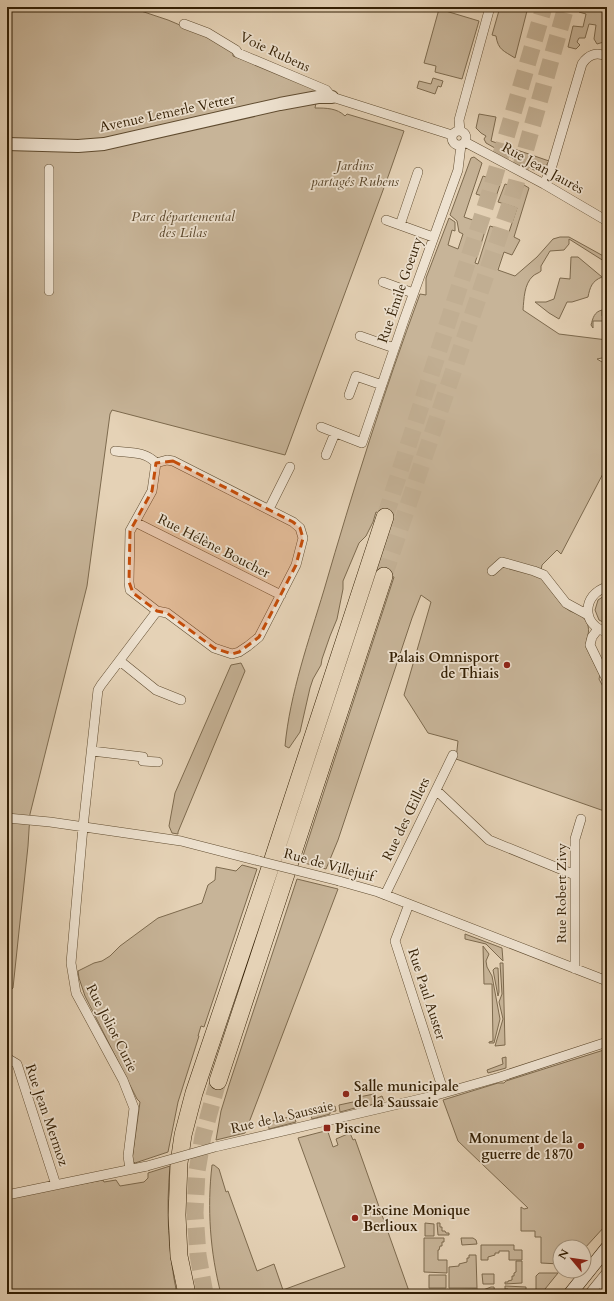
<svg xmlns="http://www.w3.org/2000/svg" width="614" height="1301" font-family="Cardo,serif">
<rect width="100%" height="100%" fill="#e5d2b6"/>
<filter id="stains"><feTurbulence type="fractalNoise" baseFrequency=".005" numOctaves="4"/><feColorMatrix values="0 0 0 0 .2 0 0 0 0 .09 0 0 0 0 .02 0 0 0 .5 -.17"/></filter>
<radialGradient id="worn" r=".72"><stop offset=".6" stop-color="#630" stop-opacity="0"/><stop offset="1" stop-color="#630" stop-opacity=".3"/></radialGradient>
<path fill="#c7b498" stroke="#7d6a4e" d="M7 7H129L168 20 213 39 233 53V56L319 88 315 108C326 108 337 108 345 116L347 114 404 131 389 174 285 455 112 410 110 414 87 586 30 814 28 846 13 988 7 993Z
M500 7H528L515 58C504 51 498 50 496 36L492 35Z
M580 7H607V41L597 44 594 39 596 25 589 24 585 38H579L577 42 580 45 576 49 568 47 573 26 583 27 586 14 579 12Z
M439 9 479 21 462 79 435 72 436 66 424 63Z
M433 78 443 81 441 87 438 86 435 94 417 88 419 81 431 84Z
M479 114 496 117 491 141 549 161C545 168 542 171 534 170L486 143 484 139 486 136 481 133 476 128Z
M474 157 482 163 464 217 487 225 475 263 478 264 490 226 509 232 517 208 498 202 505 184 522 189 524 185 529 188 514 237 520 240 512 255 504 252 498 270 515 276 537 257 553 239 560 237H569L607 258V263L569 239V244L564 250 550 251 541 266V271C539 273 535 274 533 276 524 284 524 299 523 310L559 334 607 340V357L597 359 607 365V466L561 554 557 550 542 565 540 575C548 585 559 605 570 611 577 614 583 614 587 623 591 632 586 638 586 647L600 675 599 679 607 694V812L456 759 458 741 428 733 404 695 431 602 421 595 412 618 338 840 326 869 301 862 394 577 370 569 389 516 376 512 373 522 366 536 359 543 343 581V589L337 619 330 636 322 659 321 665 313 679 310 688 300 732 289 748 285 746C290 693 309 640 324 590 353 490 384 391 420 294L426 295V278L449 218 455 222V231L452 230 448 245 458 249 463 234 459 232 457 221 450 215 471 158Z
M483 176 501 182 495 200 476 194Z
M571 257H578L602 277C592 281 590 287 588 297L572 302H567L559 319 549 313 535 302H546L554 299 560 278 570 279Z
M602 310V316L607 317V321H593V328L591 325C593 318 594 312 602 310Z
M607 594V601C601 606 601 613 607 617V624L599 620 595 610 598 600Z
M241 663 245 671 178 832V834L172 833 169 826 175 793 231 665Z
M242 865 257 869 204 1027 201 1026 198 1036H199L178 1102 168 1152 135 1163 132 1160 140 1102 137 1099 85 996 79 978 78 971 94 963 102 961 110 956 120 946 158 918 202 903 208 885 215 880 216 867 236 871Z
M297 879 338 889 245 1133 216 1140 221 1111 229 1085Z
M465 934 502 948 503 961 486 944 465 939Z
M483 946 489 954 486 961 487 967 492 976 500 1019 494 1043H489V1042L493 1041 492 984H484Z
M500 963H503L505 1045 495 1046 503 1019 499 1002 502 994Z
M495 968H498L499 992 498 996 493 970Z
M607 1049V1217L604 1221 605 1226 584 1249V1247H560V1264L541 1263V1237H535V1231H521V1207L524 1209 528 1208 458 1141 443 1100 498 1083H504L506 1081Z
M506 1057V1068L488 1073 487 1070 503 1064 502 1058Z
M374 1094 375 1099 382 1096 384 1101 363 1107 359 1097Z
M353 1102 355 1108 340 1112 339 1105Z
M335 1106 336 1111 330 1112V1114L312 1119 310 1112Z
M294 1116 296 1122 269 1129 268 1122Z
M325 1131 328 1132 333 1147 338 1145 336 1139 350 1133 353 1140 355 1139 410 1294H221C210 1252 207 1208 212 1165H214L219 1169 226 1192 228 1191 257 1271 274 1264 283 1290 345 1267 298 1138Z
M170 1166C166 1209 168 1252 177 1294H144L141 1289 142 1294H7V1199L25 1194 103 1180 104 1182 116 1180 120 1186 144 1182 148 1178V1173Z
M425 1223 434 1224V1236H425Z
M437 1223H440V1227H442V1231H445L446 1233H449V1235H438Z
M424 1238H444V1242H442V1246H440L439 1250H438V1260H447V1273L424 1272Z
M461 1238H473L476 1240 477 1244 462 1245Z
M481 1245H514V1250H522V1260H509V1251H499V1253H495V1255L488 1257V1260H481Z
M469 1255H476L477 1288H449V1267L459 1266V1264L467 1262V1258H469Z
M516 1261H522V1283L505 1284V1282H508V1281L512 1280V1276H514V1273L516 1272Z
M539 1273H558L541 1294H536V1276Z
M482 1274H494V1284H483Z
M429 1275H446V1288H429Z
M505 1286 526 1287V1294H512V1291H508V1289H505Z
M491 1287H494L495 1294H483V1290Z
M478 1289V1294H440V1290Z"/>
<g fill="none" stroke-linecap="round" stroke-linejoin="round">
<path stroke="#c1ae92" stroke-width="17" stroke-dasharray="17 8" stroke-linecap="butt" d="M385 517 490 192 544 7
M384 576 511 201 566 7
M205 1294 198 1255 195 1213 197 1171 203 1136 218 1081"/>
<g stroke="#604c30" stroke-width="8">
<path id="pedestrian" d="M598 1283 607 1290"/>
</g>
<g stroke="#604c30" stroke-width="10">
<path id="minor" d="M184 24 208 33 236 50 238 53 326 90 332 97 452 135
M452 138a7 7 0 1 1 14 0a7 7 0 1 1-14 0Z
M460 131 459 120 490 7
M465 142 544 184 607 221
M49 169V291
M544 184 551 169 582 64C588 55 597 51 607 57
M386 220 433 237
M400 225 418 172
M383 282 413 293
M360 336 394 348
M349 395 356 376 382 385
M321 427 362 443 404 320 458 170 461 145
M115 451C130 453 145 451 156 463
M326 455 335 433
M167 460 173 461 293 522 300 528 303 538 296 565 259 637 248 646 239 652 232 654 214 648 167 613 157 611 130 590 129 582 130 531 152 491 156 463Z
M269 509 290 467
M135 522 281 595
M492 571 502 562 534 571 544 575 566 603 588 615
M607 587C582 594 581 626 607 632
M598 629 592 637 590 645 607 680
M120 661 156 690 181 700
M92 751 143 757V761L158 762
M436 790 489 840 575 875
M7 818 50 822 181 841 259 861
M339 881 378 892 607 981
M385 895 453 755
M409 904 395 941 444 1093
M575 969V839L581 819
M7 1058 17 1064 56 1185
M215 1147 433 1096 500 1077 607 1042
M130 1169 128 1156 134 1108 123 1080 76 993 71 963 83 827 98 690 101 685 157 611
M7 1195 147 1166
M589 1294 607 1272"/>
</g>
<g stroke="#604c30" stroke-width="14">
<path id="tertiary" d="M7 144 78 146 104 144 280 104 318 97H332"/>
</g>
<g stroke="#331f04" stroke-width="14">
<path id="secondary" d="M570 1294 607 1248"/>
</g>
<g stroke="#331f04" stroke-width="18">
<path id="motorway" d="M218 1081 384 576
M187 1294 179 1256 177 1215 179 1163 183 1135 194 1093 271 865 385 517"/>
</g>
<use href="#pedestrian" stroke="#eee2d0" stroke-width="7"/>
<use href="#minor" stroke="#eee2d0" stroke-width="9"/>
<use href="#tertiary" stroke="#eee2d0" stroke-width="12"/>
<use href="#secondary" stroke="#eee2d0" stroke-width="13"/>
<use href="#motorway" stroke="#e5d2b6" stroke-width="17"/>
<g stroke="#604c30" stroke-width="10" stroke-linecap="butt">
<path id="minor-bridge" d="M259 861 339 881
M147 1166 215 1147"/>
</g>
<use href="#minor-bridge" stroke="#eee2d0" stroke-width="9"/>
</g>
<path fill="#c44d0a" fill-opacity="0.2" stroke="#c44d0a" stroke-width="3" stroke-dasharray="8 5" stroke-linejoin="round" d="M173 461 293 522 300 528 303 538 296 565 259 637 239 652 232 654 214 648 167 613 157 611 133 593 129 582 130 531 152 491 156 463Z"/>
<g fill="#8f2418" stroke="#eee2d0" stroke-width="1.5">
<circle cx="507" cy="665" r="4"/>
<circle cx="346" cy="1094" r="4"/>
<rect x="323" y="1124" width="8" height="8" rx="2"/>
<circle cx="581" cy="1146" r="4"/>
<circle cx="355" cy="1218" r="4"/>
</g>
<g text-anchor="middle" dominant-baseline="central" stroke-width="3.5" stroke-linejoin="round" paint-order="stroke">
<g font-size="14" fill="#331f04" stroke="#eee2d0">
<text transform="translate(275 52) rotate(25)">Voie Rubens</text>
<text transform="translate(167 113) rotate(-12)">Avenue Lemerle Vetter</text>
<text transform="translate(543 168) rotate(29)">Rue Jean Jaurès</text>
<text transform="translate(400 290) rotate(-71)">Rue Émile Goeury</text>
<text transform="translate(214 546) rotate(27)">Rue Hélène Boucher</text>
<text transform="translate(406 819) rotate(-64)">Rue des Œillets</text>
<text transform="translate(329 865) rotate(15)">Rue de Villejuif</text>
<text transform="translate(561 893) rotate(-90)">Rue Robert Zivy</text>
<text transform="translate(427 994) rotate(72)">Rue Paul Auster</text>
<text transform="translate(112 1028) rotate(63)">Rue Joliot Curie</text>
<text transform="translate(47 1115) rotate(71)">Rue Jean Mermoz</text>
<text transform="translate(282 1117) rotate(-13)">Rue de la Saussaie</text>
</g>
<g font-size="14" font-style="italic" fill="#584429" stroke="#eee2d0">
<text x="355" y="165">Jardins<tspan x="355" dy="16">partagés Rubens</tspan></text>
<text x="183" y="216">Parc départemental<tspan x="183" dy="16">des Lilas</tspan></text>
</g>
<g font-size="14" font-weight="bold" fill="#331f04" stroke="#eee2d0" text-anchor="start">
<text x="499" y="657" text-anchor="end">Palais Omnisport<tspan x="499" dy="16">de Thiais</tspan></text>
<text x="354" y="1086">Salle municipale<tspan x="354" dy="16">de la Saussaie</tspan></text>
<text x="335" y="1128">Piscine</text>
<text x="573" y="1138" text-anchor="end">Monument de la<tspan x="573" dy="16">guerre de 1870</tspan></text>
<text x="363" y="1210">Piscine Monique<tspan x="363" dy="16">Berlioux</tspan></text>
</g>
</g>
<rect width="614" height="1301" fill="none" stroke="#e5d2b6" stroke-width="24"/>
<rect x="8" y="8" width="598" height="1285" fill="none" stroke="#331f04" stroke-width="2"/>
<rect x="12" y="12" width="590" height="1277" fill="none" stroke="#331f04"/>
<g transform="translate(572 1259) rotate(299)"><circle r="19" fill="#eee2d0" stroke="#a3947e"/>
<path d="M0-3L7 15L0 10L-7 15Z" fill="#8f2418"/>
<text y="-6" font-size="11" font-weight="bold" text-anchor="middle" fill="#331f04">N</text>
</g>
<rect width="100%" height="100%" filter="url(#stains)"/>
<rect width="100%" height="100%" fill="url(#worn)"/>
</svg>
